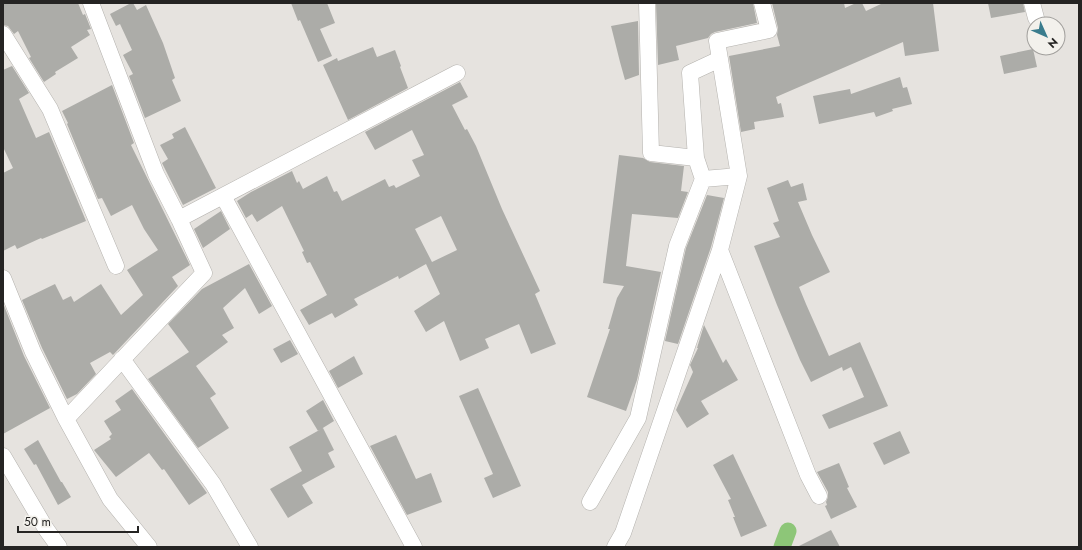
<svg xmlns="http://www.w3.org/2000/svg" width="1082" height="550" font-family="Jost,sans-serif">
<rect width="100%" height="100%" fill="#e6e3df"/>
<g fill="none" stroke-linecap="round" stroke-linejoin="round">
<path stroke="#8dc678" stroke-width="17" d="M782 547 788 531"/>
</g>
<path fill="#acaca8" fill-rule="evenodd" d="M3 3H78L83 15 85 14 91 29 87 30 90 35 71 47 78 58 55 72 56 74 44 82 29 58 31 57 18 31 14 34 8 26 3 25Z
M131 3H133L137 10 146 5 163 43 175 78 172 80 181 101 145 118 129 76 133 74 123 55 132 50 120 24 116 26 110 14Z
M291 3H327L335 23 320 29 332 56 318 62 300 20 298 21Z
M656 3H753L757 23 715 32 711 34 708 38 676 46 679 60 658 65Z
M772 3H844L845 8 856 3H862L866 11 883 3H933L939 51 905 56 903 42 776 97 778 104 781 103 784 117 754 122 755 129 741 132 729 56 780 46 777 35 778 28Z
M988 3H1023L1025 12 991 18Z
M638 21 639 75 625 80 620 62 611 26Z
M373 47 377 57 395 50 401 66 400 67 408 88 348 120 323 65 337 58 338 61Z
M1033 49 1037 67 1004 74 1000 56Z
M12 66 29 93 19 99 36 138 49 132 86 221 42 239 41 238 17 249 15 245 3 251V173L13 168 3 147V70Z
M900 77 903 88 907 87 912 104 892 109 893 111 876 117 874 112 819 124 813 96 850 89 851 94Z
M460 82 468 97 452 105 465 130 467 129 476 146 502 209 540 291 535 294 556 344 531 354 519 324 485 339 489 348 460 361 444 321 426 332 414 311 440 294 426 264 399 279 398 276 354 299 358 305 335 318 332 313 309 325 300 310 327 295 310 262 307 263 302 252 304 251 282 206 257 222 252 214 246 218 237 201 251 192 292 171 297 183 299 181 303 189 327 176 334 192 337 191 342 201 385 179 389 187 394 185 396 188 420 176 412 160 424 155 412 130 375 150 365 132ZM441 216 457 250 432 262 415 229Z
M112 85 134 143 131 145 190 265 172 277 178 286 113 355 110 352 90 363 96 374 77 394 67 399 42 348 22 300 55 284 63 300 71 296 74 302 101 284 121 315 143 295 127 270 158 250 144 229 132 205 111 216 102 198 98 199 67 124 68 123 62 111Z
M185 127 216 188 183 205 162 163 168 159 160 145 174 138 172 134Z
M619 155 643 158 650 162 684 166 681 191 688 192 678 218 632 214 626 266 661 272 637 380 626 411 587 397 610 329H608L617 298 624 286 603 283Z
M788 180 791 187 803 183 807 200 798 202 812 235 830 272 799 287 806 304 829 356 860 342 888 406 829 429 822 415 864 397 851 367 843 371 842 367 811 382 800 360 777 305 754 246 780 237 773 223 779 221 767 188Z
M707 195 724 198 711 247 678 344 665 341 686 248Z
M221 211 230 229 203 248 194 229Z
M249 264 272 306 259 314 245 288 223 308 234 328 222 335 228 342 196 366 216 394 210 398 229 428 198 448 148 379 189 352 168 324 202 289Z
M3 303 24 356 50 408 3 434Z
M704 325 723 363 726 359 738 380 701 401 709 414 687 428 676 410 693 372 690 365 698 348H697Z
M290 340 298 354 281 363 273 349Z
M354 356 363 374 338 388 329 371Z
M478 388 521 486 493 498 484 478 493 474 459 396Z
M132 389 207 493 189 505 164 469 162 470 149 453 116 477 94 450 111 439 109 437 112 434 104 421 121 410 115 401Z
M323 400 334 421 318 431 306 411Z
M323 428 334 450 328 453 335 467 302 485 313 503 288 518 270 489 302 471 289 447Z
M900 431 910 453 884 465 873 443Z
M396 435 416 479 431 473 442 502 407 515 370 446Z
M38 440 61 482H62L71 497 58 505 36 464 34 465 24 449Z
M733 454 767 526 741 537 733 517H735L728 500 731 499 713 465Z
M839 463 849 487 847 488 857 507 831 519 825 506 827 505 826 502 828 497V492L817 472Z
M831 530 840 547H797Z"/>
<g fill="none" stroke-linecap="round" stroke-linejoin="round">
<g stroke="#b4b2ae" stroke-width="17">
<path id="minor" d="M647 3 651 153 696 158
M1032 3 1036 18
M3 34 50 109 116 266
M720 59 690 73 696 158 703 179 739 176 717 41 769 30 762 3
M223 196 414 547
M179 219 457 73
M720 250 808 475 819 496
M3 278 33 352 66 419 110 499 149 547
M122 359 213 484 250 547
M66 419 204 273 179 219 156 174 91 3
M3 456 46 529 59 547
M590 502 638 418 677 246 703 179
M615 547 623 533 720 250 739 176"/>
</g>
<use href="#minor" stroke="#fff" stroke-width="16"/>
</g>
<rect width="1082" height="550" fill="none" stroke="#252423" stroke-width="8"/>
<g transform="translate(1046 36) rotate(135)"><circle r="19" fill="#f3f1ec" stroke="#a19f9c"/>
<path d="M0-3L7 15L0 10L-7 15Z" fill="#3a7c8d"/>
<text y="-6" font-size="11" font-weight="bold" text-anchor="middle" fill="#252423">N</text>
</g>
<path d="M18 526v6h120v-6" fill="none" stroke="#252423" stroke-width="2"/>
<text x="24" y="526" font-size="12" fill="#252423" stroke="#f3f1ec" stroke-width="3" paint-order="stroke">50 m</text>
</svg>
